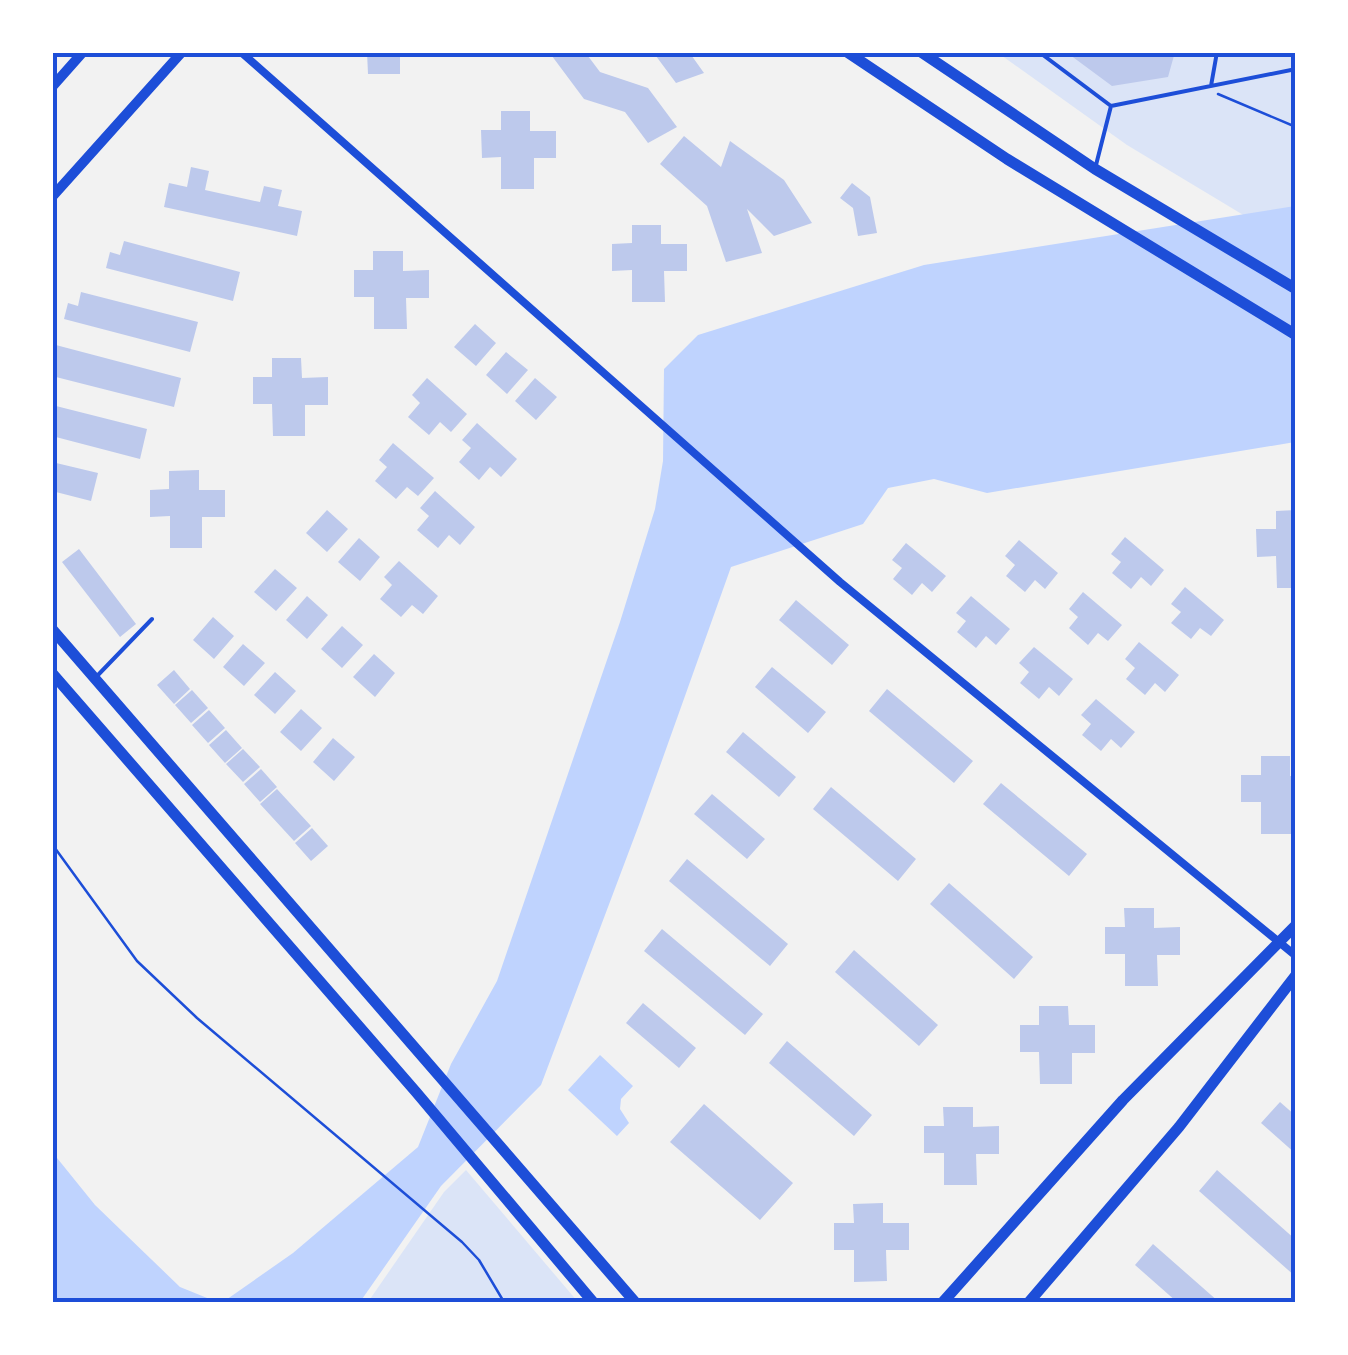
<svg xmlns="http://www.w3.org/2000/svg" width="1348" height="1355" font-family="Poppins,sans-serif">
<rect width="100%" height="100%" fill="#f2f2f2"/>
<path fill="#dbe4f7" d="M998 53H1295V246L1127 145Z
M466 1170 578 1302H368L444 1192Z"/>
<path fill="#bfd3fe" d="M1295 206V442L987 493 934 479 888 488 863 524 731 567 640 822 541 1085 441 1186 360 1302H223L293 1253 418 1147 451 1064 497 981 620 622 655 509 663 461 664 369 698 335 924 265Z
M600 1055 633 1086 621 1099 620 1109 629 1123 617 1136 568 1090Z
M53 1153 95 1205 180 1287 217 1302H53Z"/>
<path fill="#bdc9ec" d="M367 52H400V74H368Z
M549 52H585L600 72 648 88 677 127 648 143 625 112 584 99Z
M653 52H689L704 73 676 83Z
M1066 52H1175L1168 77 1112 86Z
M501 111H530V131H556V158H534V189H501V157L482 158 481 130H501Z
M684 136 721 167 730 141 784 180 812 223 774 236 747 209 762 253 726 262 707 206 660 164Z
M191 167 209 171 205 190 260 202 264 186 282 190 278 206 302 211 297 236 164 207 169 183 187 187Z
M852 183 870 197 877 233 858 236 853 208 840 198Z
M632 225H661V244H687V271H664L665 302H632V270L612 271V244L632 243Z
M124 241 240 272 233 301 106 268 110 252 120 255Z
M373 251H403V271L429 270V298H406L407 329H374V297H354V270H373Z
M81 292 198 322 190 352 64 319 68 303 78 306Z
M475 324 496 343 476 366 454 347Z
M52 344 181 378 174 407 52 376Z
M506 352 528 370 507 394 486 375Z
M272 358H301L302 378 328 377V405H305V436H273L272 404H253V377H272Z
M427 378 467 414 451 432 440 422 429 435 408 417 420 403 412 395Z
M535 378 557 397 536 420 515 401Z
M52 405 147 429 140 459 52 436Z
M477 423 517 459 501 477 490 467 479 480 459 462 471 448 462 440Z
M393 443 434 478 418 496 407 487 396 499 375 481 387 467 379 460Z
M52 462 98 473 91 501 52 491Z
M199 470V490H225V517H202V548H170V516L150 517V490L169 489V471Z
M435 491 475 527 460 545 449 535 438 548 417 530 429 516 420 508Z
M327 510 348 529 327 552 306 533Z
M1296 510V588H1277L1276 556 1257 557 1256 529H1276V511Z
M1125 537 1164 570 1151 586 1141 577 1131 589 1112 573 1121 562 1111 554Z
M359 538 380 557 360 581 338 562Z
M1019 540 1058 573 1045 589 1035 580 1025 592 1006 576 1015 565 1005 556Z
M906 543 946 576 932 592 922 583 912 595 893 579 902 568 892 560Z
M79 549 136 624 120 637 62 562Z
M399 561 438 596 423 614 412 605 401 617 380 599 392 585 384 577Z
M275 569 297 588 276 611 254 592Z
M1185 587 1224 620 1211 636 1200 628 1191 639 1171 623 1181 612 1171 604Z
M1083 592 1122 625 1108 641 1098 633 1088 645 1069 628 1078 617 1069 609Z
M307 596 328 615 307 639 286 620Z
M971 596 1010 629 996 645 986 636 976 648 957 632 966 621 956 613Z
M796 600 849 645 832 665 779 620Z
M213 617 234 636 214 659 193 640Z
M342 626 363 645 342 668 321 649Z
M1139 642 1179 675 1165 692 1155 683 1145 695 1126 679 1135 668 1125 659Z
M243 644 265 663 244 686 223 667Z
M1034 647 1073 679 1059 696 1049 687 1039 699 1020 683 1029 672 1019 663Z
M374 654 395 673 375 697 353 677Z
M772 667 826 712 808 733 755 687Z
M174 670 190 689 174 704 157 685Z
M275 672 296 691 275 714 254 695Z
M887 689 973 761 954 783 869 711Z
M192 690 208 708 191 723 175 705Z
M1096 699 1135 732 1121 748 1111 739 1101 751 1082 735 1091 724 1081 715Z
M301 709 322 728 301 751 280 732Z
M209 710 225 728 208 743 192 725Z
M226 730 242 748 225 763 209 745Z
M743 732 796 777 779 797 726 752Z
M333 738 355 757 334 781 313 762Z
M243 749 260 767 243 782 226 764Z
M1261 756H1290V776H1296L1294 834H1261V802H1241V775H1261Z
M261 769 277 787 260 802 244 784Z
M1001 783 1087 854 1069 876 983 804Z
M831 787 916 859 898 881 813 809Z
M277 789 311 826 294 841 260 804Z
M712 794 765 839 747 859 694 814Z
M312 828 328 846 311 861 295 843Z
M687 859 788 944 770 966 669 881Z
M949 883 1033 957 1014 979 930 904Z
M1124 908H1154V928L1180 927V955H1157L1158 986H1125V954H1105V927H1125Z
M662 929 763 1014 745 1035 644 951Z
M854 950 938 1025 919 1046 835 972Z
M643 1003 696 1048 679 1068 626 1023Z
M1039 1006H1068L1069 1025H1095V1053H1072V1084H1040L1039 1052H1020V1025H1039Z
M787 1041 872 1115 854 1136 769 1063Z
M1280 1102 1296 1116V1154L1261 1123Z
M704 1104 793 1183 760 1220 670 1142Z
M943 1107H973V1127L999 1126V1154H976L977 1185H944V1153H924V1126H944Z
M1217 1170 1296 1240V1277L1199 1191Z
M883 1203V1223H909V1250H886L887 1281 854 1282V1250H834V1223H854L853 1204Z
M1153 1244 1219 1302H1177L1135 1265Z"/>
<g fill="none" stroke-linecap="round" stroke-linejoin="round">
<path stroke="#1d4ed8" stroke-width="2.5" d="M1218 94 1296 127
M52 844 137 961 197 1018 462 1242 479 1260 504 1302"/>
<path stroke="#1d4ed8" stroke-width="4" d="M1039 52 1111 106
M1211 86 1217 52
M1096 165 1111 106 1296 69
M98 675 152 619"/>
<path stroke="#1d4ed8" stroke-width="8" d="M241 52 840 582 1296 956"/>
<path stroke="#1d4ed8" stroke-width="10" d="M52 87 83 52
M52 197 182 52"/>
<path stroke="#1d4ed8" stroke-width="11" d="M847 52 1007 159 1296 335
M921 52 1095 169 1296 289
M52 629 635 1302
M52 673 416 1092 593 1302
M943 1302 1123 1100 1296 925
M1029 1302 1179 1127 1296 975"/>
</g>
<rect width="1348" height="1355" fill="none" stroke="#ffffff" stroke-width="110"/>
<rect x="55" y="55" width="1238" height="1245" fill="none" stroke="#1d4ed8" stroke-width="4"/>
</svg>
